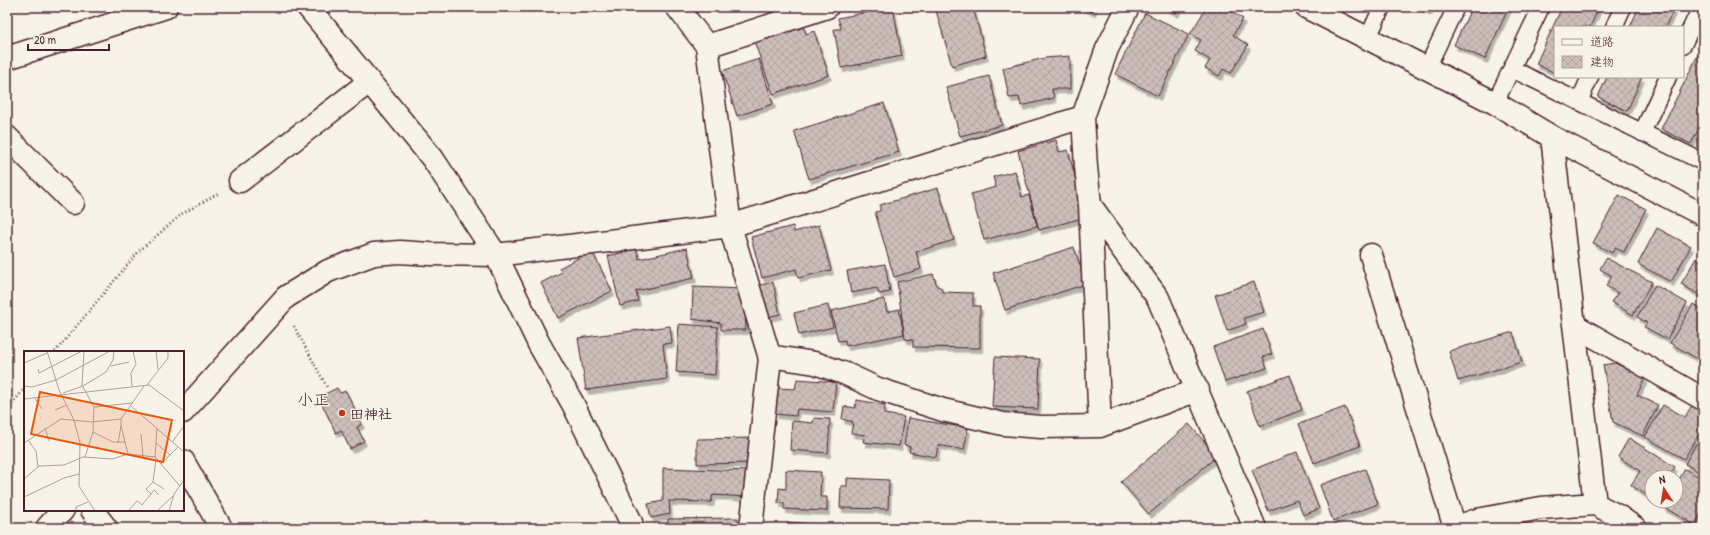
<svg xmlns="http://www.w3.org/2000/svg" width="1710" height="535" font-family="'Patrick Hand','Klee One',sans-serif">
<defs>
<pattern id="building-cross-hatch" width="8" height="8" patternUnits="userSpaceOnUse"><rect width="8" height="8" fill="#ccbfb9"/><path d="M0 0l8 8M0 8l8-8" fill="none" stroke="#b1a49f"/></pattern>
<filter id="shadow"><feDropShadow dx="2.5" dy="4.5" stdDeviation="0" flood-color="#0004"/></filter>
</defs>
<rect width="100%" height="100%" fill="#f7f3e8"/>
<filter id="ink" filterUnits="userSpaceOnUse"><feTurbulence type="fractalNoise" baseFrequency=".025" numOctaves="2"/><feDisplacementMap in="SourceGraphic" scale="8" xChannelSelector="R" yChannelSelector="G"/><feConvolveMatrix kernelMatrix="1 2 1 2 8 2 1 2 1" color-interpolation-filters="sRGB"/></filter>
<g filter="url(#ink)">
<path fill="url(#building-cross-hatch)" stroke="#4a1f2b" filter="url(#shadow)" d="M893 7 902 56 841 68 834 29H841L838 18Z
M935 7H973L986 56 952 66Z
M1082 7H1095L1092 12Z
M1165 7H1179L1176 13Z
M1207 7H1224L1243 19 1233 35 1248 45 1231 73 1223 69 1219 76 1205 68 1210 60 1195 51 1201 40 1190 34Z
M1420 7H1431L1429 11Z
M1472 7H1509L1485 59 1454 45Z
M1562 7H1599L1590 27H1555V73L1536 64Z
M1639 7H1675L1665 27H1630Z
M1145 13 1189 34 1158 96 1115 74Z
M803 25 806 34 814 31 829 75 773 94 754 41Z
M1703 45V120L1691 144 1661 129Z
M1070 56V89H1052L1054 98 1021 106 1019 97 1009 98 1003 68 1045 58Z
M759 59 773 104 737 116 722 71Z
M989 76 1002 125 960 136 946 87Z
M1607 77H1642L1627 111 1598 97Z
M884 103 899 152 809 179 794 131Z
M1056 140 1059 152 1068 150 1086 217 1039 230 1018 151Z
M1015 171 1022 197 1029 195 1037 226 984 240 971 194 996 187 993 177Z
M938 188 954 240 916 252 921 269 894 277 875 212 880 211V205Z
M1619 195 1646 209 1624 252 1615 248 1612 253 1593 243Z
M819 225 831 270 798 278 796 269 762 278 751 237 793 226 794 232Z
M1657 228 1691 246 1671 282 1638 264Z
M1074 247 1086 284 1005 310 993 273Z
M687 248 694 278 636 291 638 301 620 306 608 256 637 249 639 259Z
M592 251 612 291 558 318 541 283 562 272 559 268Z
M1606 258 1652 282 1633 315 1611 302 1618 293 1606 286 1612 276 1600 269Z
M1696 258 1703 263V297L1681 284Z
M885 264 890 292 879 294 877 288 851 293 847 271Z
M933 274 937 286 942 288V292L973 293V306H980V348L913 347V340L905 339 897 282Z
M773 282 780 314 764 318 757 286Z
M1254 282 1264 312 1244 318 1246 324 1227 331 1215 295Z
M1655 285 1687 303 1667 339 1644 327 1647 323 1637 317Z
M693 287 744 289 746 330H721V323L692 319Z
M884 299 887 312 899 309 904 334 846 346 845 340 838 341 831 311Z
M1693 304 1703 310V357L1701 361 1670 343Z
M828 305 833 327 799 335 794 313Z
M679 324 718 327 715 375 676 372Z
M670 326 672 343 663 344 667 379 586 390 578 338Z
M1263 329 1272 354 1263 357 1267 368 1225 382 1213 347Z
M1513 332 1522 362 1458 381 1449 351Z
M995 357 1040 359 1038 409 992 407Z
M1615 363 1645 378 1637 395 1658 405 1643 436 1613 422 1603 365Z
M1290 375 1302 410 1260 426 1247 391Z
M797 379 836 382 833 412 797 409 796 416 775 414 778 388 795 389Z
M337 388 340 393 346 391 362 424 357 427 364 441 350 449 341 430 336 433 321 402 326 400 323 395Z
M857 400 885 405 884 414 904 417 899 446 863 442 865 435 851 433 853 422 842 419 844 406 855 408Z
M1694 402 1703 407V413L1699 421 1703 427 1684 459 1645 437 1663 405 1685 417Z
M1345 407 1360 446 1314 463 1299 424Z
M814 418 830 419 828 453 790 450 792 421 813 423Z
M908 418 968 428 964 450 938 445 936 457 909 452 910 447 904 445Z
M1189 424 1217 456 1149 514 1121 482Z
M753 438V463L697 464V439Z
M1629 438 1675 467 1669 477H1652V499L1631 485 1640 471 1618 457Z
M1696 444 1703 447V474L1685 464Z
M1297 452 1319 509 1303 515 1297 500 1268 511 1252 470Z
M663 468 748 471V497L713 495 711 502 669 501 670 514 651 518 648 504 663 501Z
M1365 469 1378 504 1333 521 1320 485Z
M1685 469 1703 479V511L1695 525 1663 507 1667 501H1676V485Z
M786 470 821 472 820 497H827V511L784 509V503H778L779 488 786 489Z
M847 478 889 480 888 509 840 508 841 486H847Z
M738 518V528H668V519Z
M788 522 844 526 843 528H787Z"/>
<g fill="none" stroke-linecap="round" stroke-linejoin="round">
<g stroke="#4a1f2b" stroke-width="19">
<path id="service" d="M1614 27 1623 7
M1368 38 1382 7
M1683 45 1701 7
M1427 68 1456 7
M1512 69 1703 162
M1579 102 1590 77
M1495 103 1541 7
M1642 133 1668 77"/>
</g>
<g stroke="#4a1f2b" stroke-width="25">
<path id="minor" d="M677 7 707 46 730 226 770 358 751 528
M1306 7 1495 103 1552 137 1703 215
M707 46 827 7
M1083 117 1086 167 1090 205 1158 298 1255 528
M7 137 73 203
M1552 137 1595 504
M240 181 369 82
M1090 205 1100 426
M1371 255 1455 528
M1574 325 1703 399
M769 356 815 363 846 374 878 389 943 410 1003 424 1041 427 1100 426 1198 390
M183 412 286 297 328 271 374 254 400 252 430 254 496 255 730 226 1083 117 1107 49 1128 7
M183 461 221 528
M92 510 106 528
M47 528 63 510
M1454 528 1477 520 1541 508 1595 504 1618 516 1635 528"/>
</g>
<g stroke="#4a1f2b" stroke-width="25">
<path id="tertiary" d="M308 7 433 159 496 255 539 344 573 404 631 522 632 528
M7 58 166 7"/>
</g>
<path stroke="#4a1f2b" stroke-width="2.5" stroke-dasharray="1 3" stroke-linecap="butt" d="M294 326 328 389
M55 352 139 251 182 214 219 193
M7 410 25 388"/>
<use href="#service" stroke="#f7f3e8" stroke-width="16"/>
<use href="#minor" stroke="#f7f3e8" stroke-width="22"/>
<use href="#tertiary" stroke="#f7f3e8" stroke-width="22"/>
</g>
</g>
<circle fill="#c8321e" stroke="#f7f3e8" stroke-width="1.5" cx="342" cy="413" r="4"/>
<g text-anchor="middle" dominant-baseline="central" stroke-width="3" stroke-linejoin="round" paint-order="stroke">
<g font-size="14" font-weight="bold" fill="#4a1f2b" stroke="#f7f3e8" text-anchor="start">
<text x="350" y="413">田神社</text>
</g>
<g font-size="16" fill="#4a1f2b" stroke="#f7f3e8">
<text x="313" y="399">小正</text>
</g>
</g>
<g transform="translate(24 351)">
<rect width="160" height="160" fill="#f7f3e8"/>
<path fill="none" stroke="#b29e9c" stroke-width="1" d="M23 0 35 39 50 69 56 92 55 135 71 160M60 0 58 34 70 56 69 81 61 106M132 0 134 18M0 12 23 2M87 15 105 11M14 18 15 22 58 0M123 34 144 7V0M0 35 8 36 32 29 86 0M108 35 107 22 112 13 109 0M39 42 59 35 82 21 89 9 90 0M10 46 18 58M0 48 125 34 160 60M107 55 160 101M70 56 109 52M31 59 43 54M97 68V75L104 103M21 77 25 90M69 81 89 91H102M117 83 119 106M4 89 12 100 14 116M149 90 160 75M0 92 37 68 68 71 97 68 120 35M94 92 97 75M132 92 146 104M131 106 133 77M137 113 154 96M0 128 15 115 40 114 59 106 88 108 104 103 131 106 156 135M129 131 140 138M127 143 130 139 135 144M0 146 40 127 55 123M52 160V156L64 151M104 160 113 150 118 154 127 143 122 138 129 131 132 108M133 160 149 145M145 160 150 143 160 129"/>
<path fill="#e8590c" fill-opacity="0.15" stroke="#e8590c" stroke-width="2" d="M16 41 148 69 139 111 7 83Z"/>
<rect width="160" height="160" fill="none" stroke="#4a1f2b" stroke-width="2"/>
</g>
<rect width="1710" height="535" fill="none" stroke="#f7f3e8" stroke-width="24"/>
<rect x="12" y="12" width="1686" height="511" fill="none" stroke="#4a1f2b" stroke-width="1.5" filter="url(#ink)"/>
<rect x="1554" y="26" width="130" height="52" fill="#f7f3e8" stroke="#b29e9c"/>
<rect x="1562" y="39" width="20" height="6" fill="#f7f3e8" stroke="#b29e9c"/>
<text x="1590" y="46" font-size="12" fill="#4a1f2b">道路</text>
<rect x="1562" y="56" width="20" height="12" fill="url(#building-cross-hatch)" stroke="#b29e9c"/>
<text x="1590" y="66" font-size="12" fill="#4a1f2b">建物</text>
<g transform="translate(1664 489) rotate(348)"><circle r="19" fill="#f7f3e8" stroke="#b29e9c"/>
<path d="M0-3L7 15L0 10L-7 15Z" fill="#c8321e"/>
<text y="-6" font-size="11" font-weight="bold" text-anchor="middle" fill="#4a1f2b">N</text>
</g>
<path d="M28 44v6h81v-6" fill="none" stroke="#4a1f2b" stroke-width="2"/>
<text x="34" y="44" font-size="12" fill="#4a1f2b" stroke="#f7f3e8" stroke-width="3" paint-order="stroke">20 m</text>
</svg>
